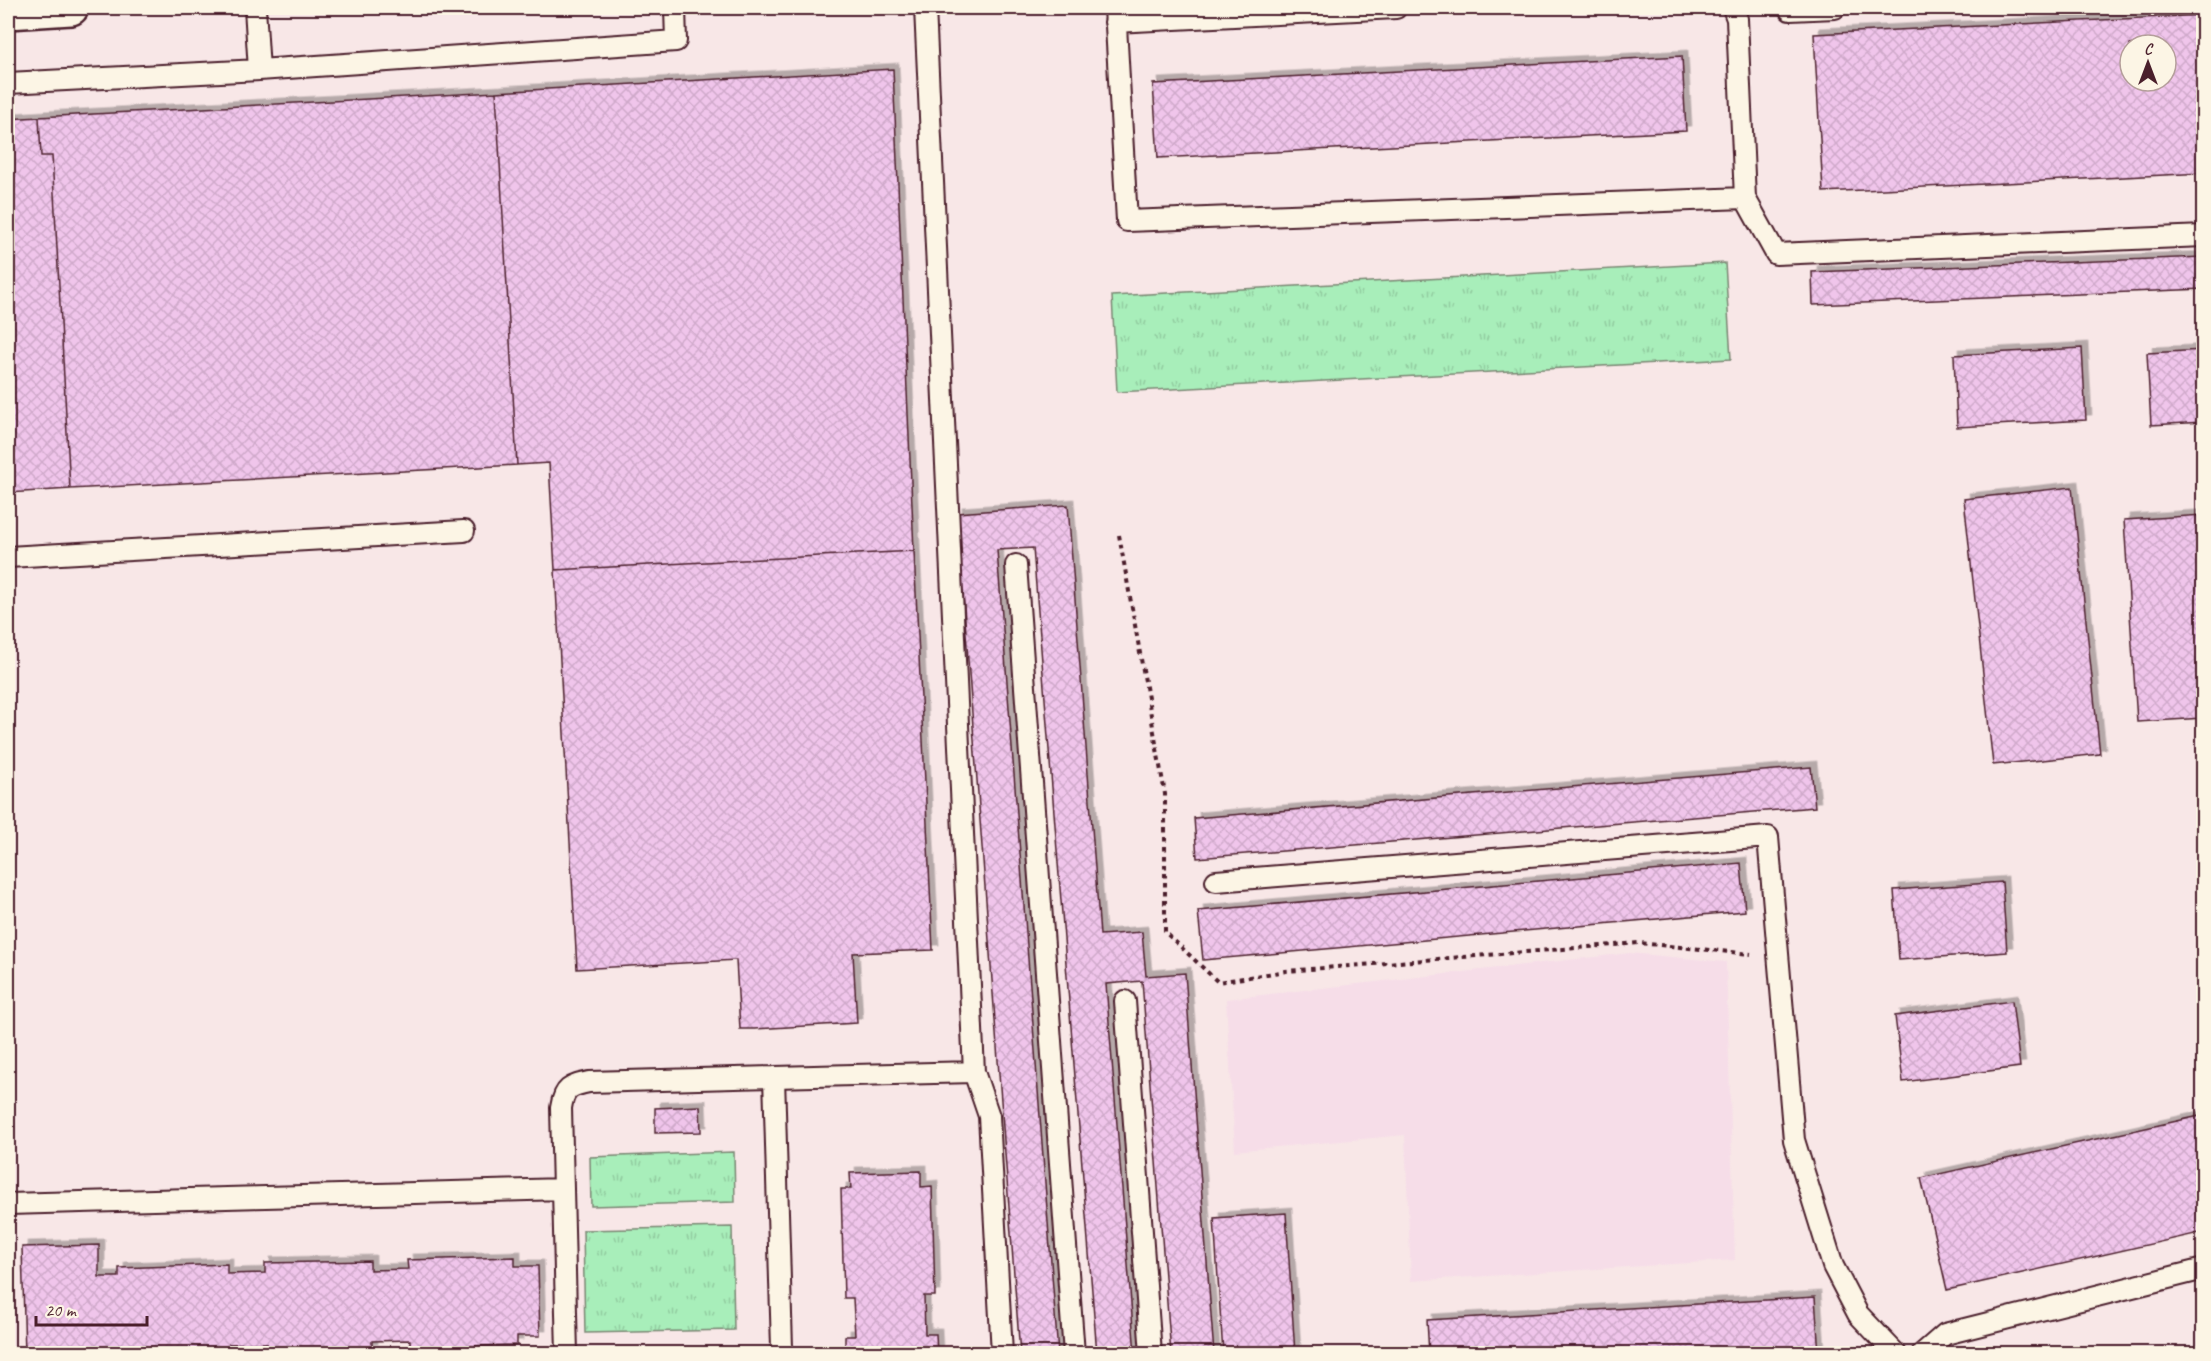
<svg xmlns="http://www.w3.org/2000/svg" width="2211" height="1361" font-family="Caveat,sans-serif">
<defs>
<pattern id="park-tufts" width="24" height="20" patternUnits="userSpaceOnUse" patternTransform="scale(1.5)"><rect width="24" height="20" fill="#a8eeba"/><path d="M3 7l-1-3M5 7V3M7 7l1-3M15 17l-1-3M17 17v-4M19 17l1-3" fill="none" stroke="#92cca0"/></pattern>
<pattern id="building-cross-hatch" width="8" height="8" patternUnits="userSpaceOnUse" patternTransform="scale(1.5)"><rect width="8" height="8" fill="#f0c5eb"/><path d="M0 0l8 8M0 8l8-8" fill="none" stroke="#cfa9ca"/></pattern>
<filter id="shadow"><feDropShadow dx="5.5" dy="-5.5" stdDeviation="0" flood-color="#0004"/></filter>
</defs>
<rect width="100%" height="100%" fill="#f8e7e7"/>
<filter id="ink" filterUnits="userSpaceOnUse"><feTurbulence type="fractalNoise" baseFrequency=".0167" numOctaves="2"/><feDisplacementMap in="SourceGraphic" scale="12" xChannelSelector="R" yChannelSelector="G"/><feConvolveMatrix kernelMatrix="1 2 1 2 8 2 1 2 1" color-interpolation-filters="sRGB"/></filter>
<g filter="url(#ink)">
<path fill="#f6dde8" d="M1630 953 1726 962 1735 1260 1411 1281 1405 1135 1235 1151 1226 999Z"/>
<path fill="url(#park-tufts)" stroke="#798672" stroke-width="1.5" d="M1725 263 1731 359 1117 392 1112 296Z
M734 1152 735 1202 591 1206 590 1157Z
M732 1227 734 1330 585 1333 583 1230Z"/>
<path fill="url(#building-cross-hatch)" stroke="#4a1f2b" stroke-width="1.5" fill-rule="evenodd" filter="url(#shadow)" d="M2204 15V173L1823 192 1814 34ZM2130 45H2166V81H2130Z
M1682 56 1686 131 1158 158 1153 84Z
M893 69 914 551 555 570 549 463 517 465 496 92Z
M496 92 517 465 70 489 52 156H41L39 117Z
M39 117 41 156H52L70 489 8 493V119Z
M2204 257V289L1813 305 1812 272Z
M2082 348 2086 420 1957 427 1954 355Z
M2204 350V422L2151 425 2147 353Z
M2072 487 2100 754 1993 765 1964 499Z
M1068 505 1100 935 1142 932 1146 976 1185 973 1214 1354H1171L1142 981 1106 984 1135 1354H1097L1033 548 997 550 1058 1354H1020L957 513Z
M2204 515V718L2137 722 2124 520Z
M914 551 933 950 853 953 857 1023 754 1029H740L736 960 577 969 555 570Z
M1811 767 1815 807 1197 858 1194 818Z
M1741 863 1745 911 1203 960 1198 911Z
M2002 882 2007 952 1899 960 1894 890Z
M2012 1001 2020 1067 1903 1082 1895 1016Z
M700 1106 701 1132 655 1133V1108Z
M2204 1115V1232L1947 1290 1921 1178Z
M921 1171V1187L932 1186 935 1296H924L925 1334H936L937 1354H845V1336H855L853 1298H844L841 1189H851L850 1173Z
M1286 1213 1295 1354H1223L1214 1218Z
M99 1245V1277H119V1268L227 1264V1274L265 1273V1263L370 1261V1270L408 1269 407 1260 515 1257V1266H538L540 1336H517V1345L410 1348V1340L372 1341V1349L267 1352V1343L229 1344V1353L121 1354V1348H101V1354H25L22 1247Z
M1815 1297 1819 1354H1429L1427 1320Z"/>
<g fill="none" stroke-linecap="round" stroke-linejoin="round">
<g stroke="#4a1f2b" stroke-width="24">
<path id="service" d="M255 8 259 70
M925 8 974 1072 989 1116 1002 1354
M1115 8 1127 221 1745 198 1737 19 1733 8
M1790 8V10L1835 8
M1115 22 1396 8
M8 83 259 70 676 41 675 8
M1745 198 1776 254 2204 236
M8 557 464 531
M1016 565 1074 1354
M1216 881 1768 837 1794 1140 1833 1266 1858 1314 1896 1354
M1125 1001 1151 1354
M563 1189 561 1108C564 1088 570 1086 589 1082L774 1077
M8 1204 563 1189 567 1354
M780 1354 782 1348 774 1077 974 1072
M1922 1354 1945 1334 2204 1269"/>
</g>
<g stroke="#4a1f2b" stroke-width="38">
<path id="tertiary" d="M8 12 71 8"/>
</g>
<path stroke="#4a1f2b" stroke-width="4" stroke-dasharray="4.5 4.5" stroke-linecap="butt" d="M1119 535 1165 794V932L1218 982 1286 971 1639 943 1751 954"/>
<use href="#service" stroke="#fcf5e5" stroke-width="20"/>
<use href="#tertiary" stroke="#fcf5e5" stroke-width="33"/>
</g>
</g>
<rect width="2211" height="1361" fill="none" stroke="#fcf5e5" stroke-width="30"/>
<rect x="15" y="15" width="2181" height="1331" fill="none" stroke="#4a1f2b" stroke-width="2" filter="url(#ink)"/>
<g transform="translate(2148 63)"><circle r="28" fill="#fcf5e5" stroke="#b59f9b" stroke-width="1.5"/>
<path d="M0-4.5L10 22L0 15L-10 22Z" fill="#4a1f2b"/>
<text y="-9" font-size="16" font-weight="bold" text-anchor="middle" fill="#4a1f2b">С</text>
</g>
<path d="M36 1316v9h111v-9" fill="none" stroke="#4a1f2b" stroke-width="3"/>
<text x="45" y="1316" font-size="18" fill="#4a1f2b" stroke="#fcf5e5" stroke-width="4.5" paint-order="stroke">20 m</text>
</svg>
